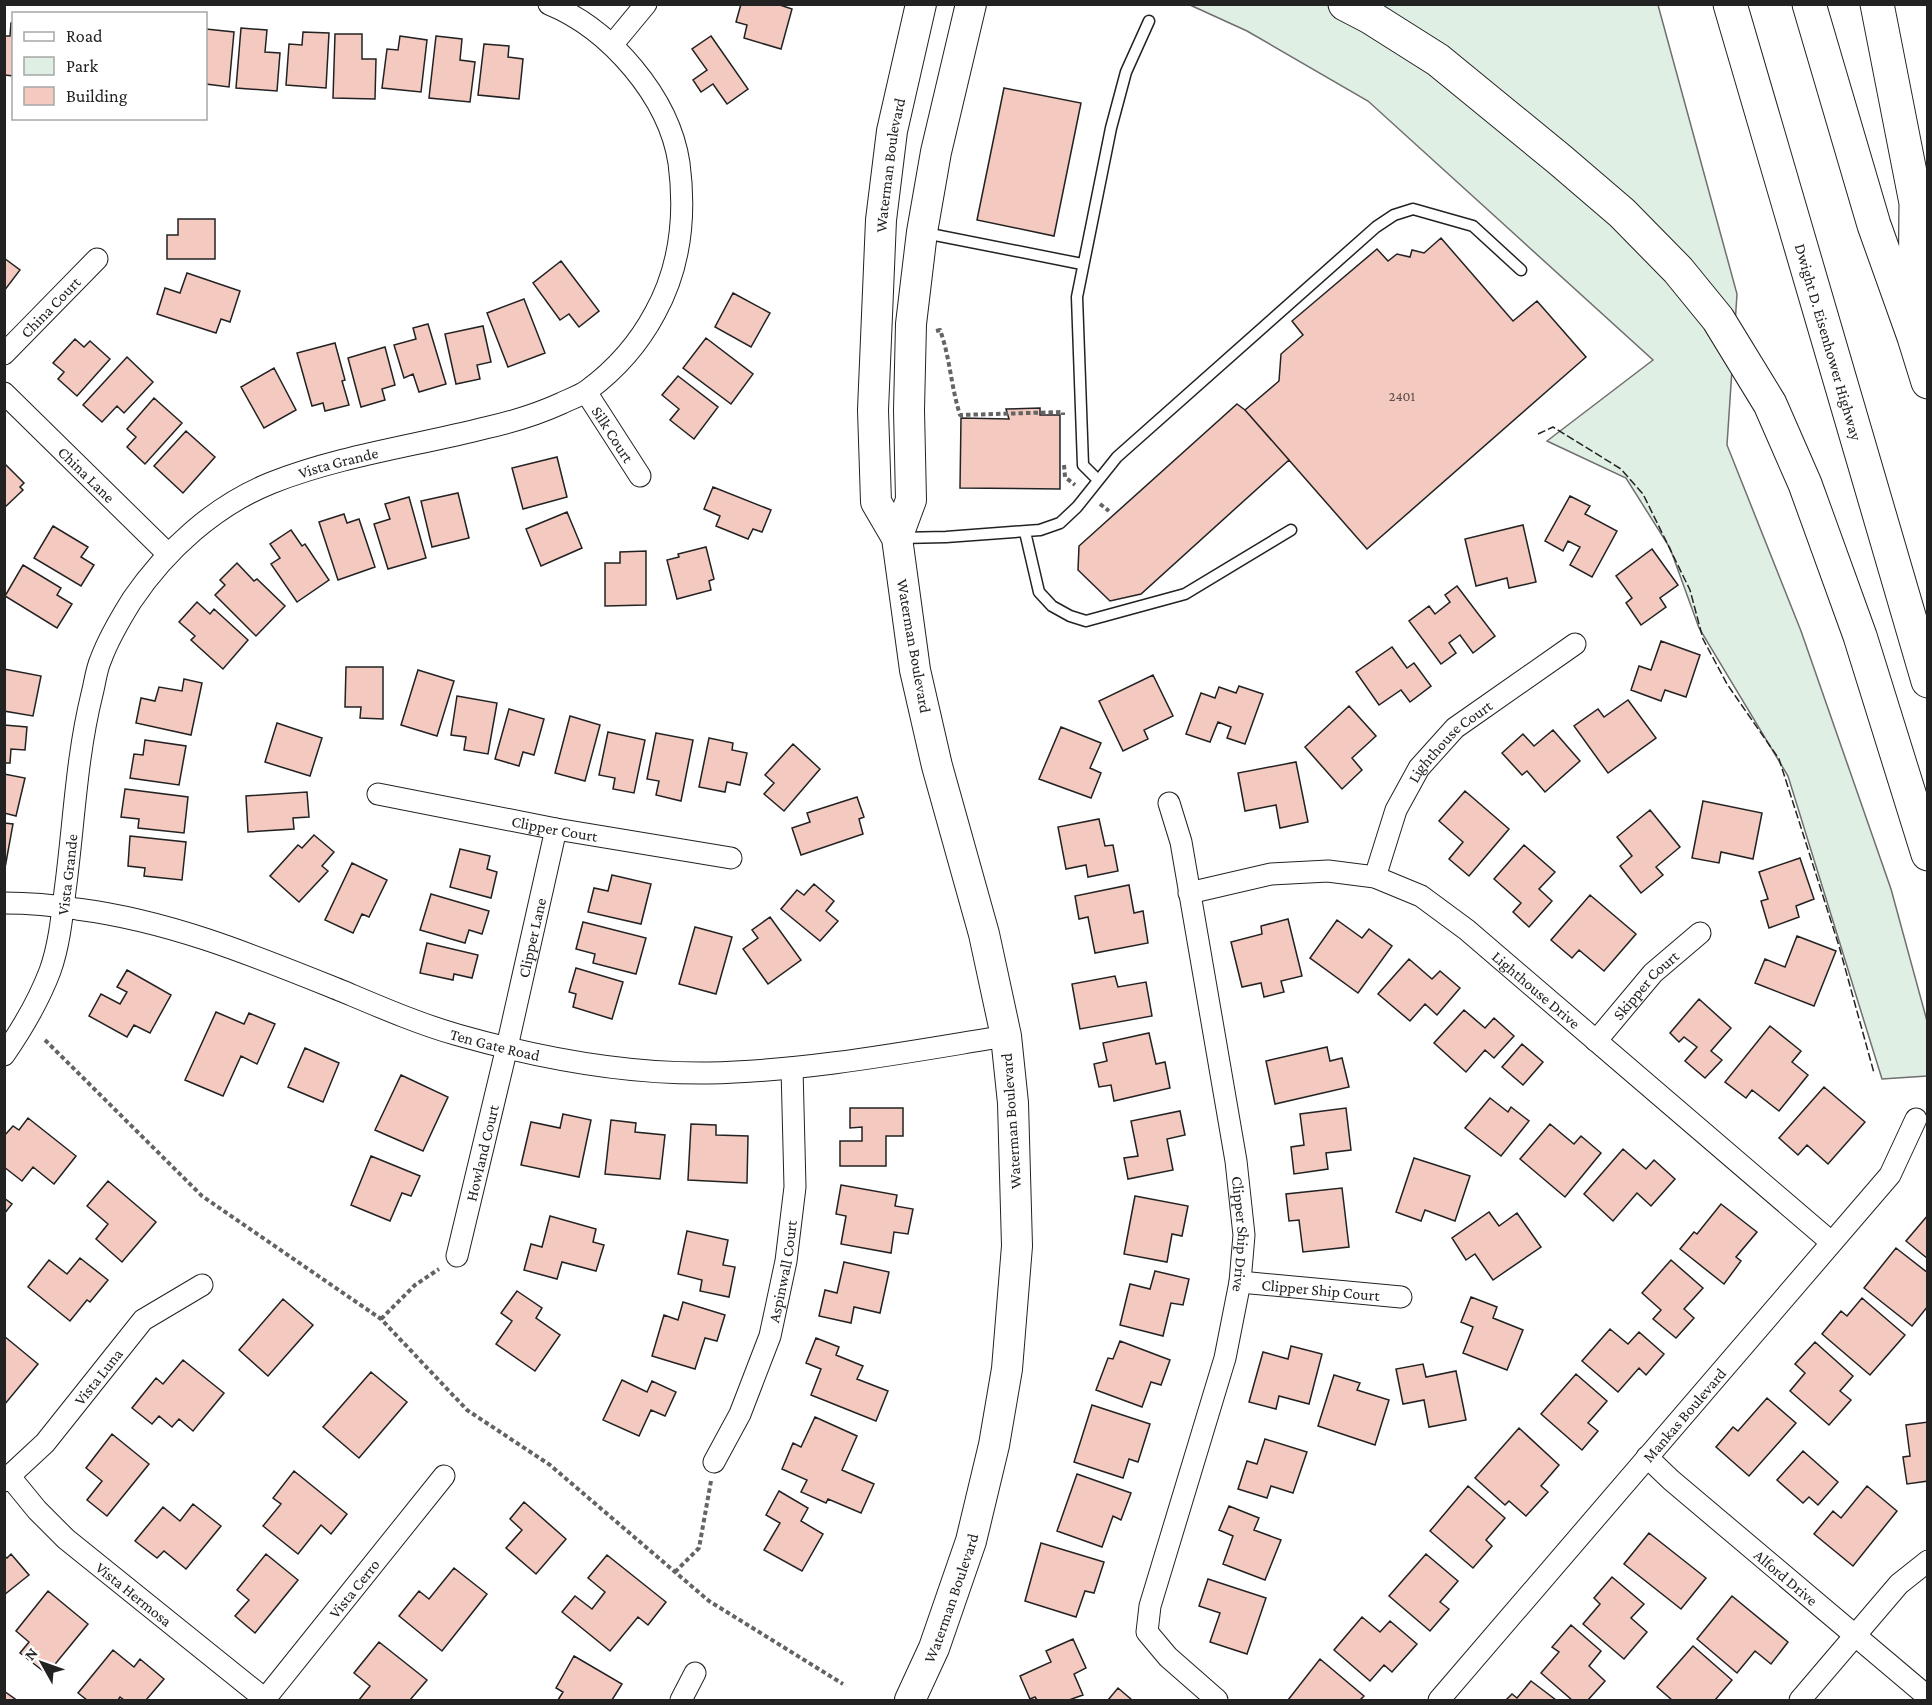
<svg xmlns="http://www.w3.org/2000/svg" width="1932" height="1705" font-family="'Crimson Pro',serif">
<rect width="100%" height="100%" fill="#fff"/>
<path fill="#e0efe3" stroke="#6f6f6f" stroke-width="1.5" d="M1190 5H1658L1737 294 1727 445 1801 631 1891 889 1927 1021V1076L1882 1079 1788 776 1699 628 1670 548 1626 478 1547 441 1653 360 1368 101 1247 31Z"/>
<path fill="#f3c9c0" stroke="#222" stroke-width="1.5" d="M741 4H777L792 9 781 49 744 38 747 25 736 22Z
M11 23H14V76L4 75V36H10Z
M241 28 267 30 265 52 280 53 277 91 236 88Z
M206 29 234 32 229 87 206 84Z
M303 32 329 33 326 88 286 85 289 44 302 45Z
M335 34H362V59H376L375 99 333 98Z
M400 36 427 40 421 92 382 88 387 49 398 50Z
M436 36 462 39 460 60 475 62 470 102 429 98Z
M711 36 748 89 727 104 713 84 701 92 693 80 707 70 692 49Z
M484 44 509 46 508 57 523 59 519 99 478 95Z
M1004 88 1081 103 1054 236 977 220Z
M178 219H215V259H167V235H178Z
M1441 238 1513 321 1537 301 1586 357 1367 549 1245 410 1279 381 1281 354 1303 335 1292 321 1377 249 1388 261 1397 254 1410 257 1412 250 1424 253Z
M4 258 20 270 4 291Z
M561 261 599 311 579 327 569 314 560 320 533 283Z
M187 273 240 291 230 322 221 319 216 333 157 314 165 288 180 293Z
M733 293 770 313 751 347 715 327Z
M524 299 545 353 508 367 487 313Z
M428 324 446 384 419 392 413 374 404 378 394 345 416 339 413 328Z
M483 326 491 362 477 365 480 379 456 384 445 334Z
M706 338 753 374 731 404 683 368Z
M75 339 84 347 90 341 110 359 77 396 58 379 64 372 53 363Z
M335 343 345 380 342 381 349 405 325 411 323 403 312 406 297 353Z
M385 347 395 385 382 389 385 400 361 407 348 358Z
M127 357 153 382 124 413 117 406 102 422 83 405Z
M274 368 296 410 264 428 241 387Z
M678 376 718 407 694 439 670 420 679 409 662 395Z
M154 398 182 423 145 464 127 447 136 437 127 429Z
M1237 404 1245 410 1289 460 1141 594 1110 601 1078 570 1079 546Z
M1040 408V415H1060V489L960 488 961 418 1009 419 1006 409Z
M186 431 215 457 183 493 154 466Z
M557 457 567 497 523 509 512 468Z
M4 463 24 483 20 487 23 490 4 508Z
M713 487 771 510 762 532 753 529 748 539 716 526 720 516 704 509Z
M458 493 469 538 432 547 421 501Z
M1570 496 1590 506 1585 514 1617 531 1592 577 1570 565 1580 547 1568 541 1563 551 1545 541Z
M409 497 426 558 388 569 374 524 390 519 385 504Z
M567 512 582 548 541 566 526 529Z
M344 514 347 523 359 519 375 567 338 580 319 522Z
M1523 525 1536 582 1509 588 1507 578 1476 586 1465 539Z
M53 526 88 547 81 557 94 565 81 586 34 558Z
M291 530 302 546 305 544 329 580 297 602 271 564 280 558 270 544Z
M706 547 714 579 709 581 711 590 677 599 667 560 679 557 678 554Z
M1652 549 1678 585 1660 598 1666 607 1641 625 1626 603 1632 598 1616 576Z
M646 551V605L605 606V563H620V552Z
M237 563 254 581 257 579 285 606 256 636 215 595 225 585 220 580Z
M23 565 61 588 57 595 72 604 57 628 5 596Z
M1457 586 1495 636 1473 653 1460 635 1449 643 1456 653 1441 664 1409 621 1429 606 1435 614 1450 602 1445 595Z
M197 602 210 614 214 609 248 640 223 669 191 640 195 636 179 622Z
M1661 641 1700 655 1686 697 1665 690 1661 701 1631 690 1639 666 1651 670Z
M1392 647 1407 668 1414 663 1431 686 1410 702 1401 690 1379 705 1356 672Z
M346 667H383V719L360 718 361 707H345Z
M4 669 41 676 33 716 4 711Z
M418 670 454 681 437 736 401 725Z
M1153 675 1173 716 1144 730 1148 739 1123 751 1099 701Z
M184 679 202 683 191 735 136 723 141 698 155 701 159 687 182 691Z
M1239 686 1263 694 1245 744 1227 738 1231 727 1218 722 1210 742 1186 734 1201 693 1215 698 1219 687 1236 693Z
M457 696 497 703 488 754 464 750 466 737 451 735Z
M1628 700 1656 738 1608 773 1574 726 1598 709 1604 717Z
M1349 706 1376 736 1352 758 1362 770 1342 789 1305 747Z
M509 709 544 719 534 755 523 752 519 766 495 759Z
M570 716 600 725 585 781 555 773Z
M277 723 322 738 310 776 265 762Z
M4 725 27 727 25 750 11 749 10 763H4Z
M1061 727 1101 743 1090 768 1101 773 1091 798 1039 779Z
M1553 730 1580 761 1545 792 1527 771 1522 775 1502 753 1523 734 1534 746Z
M608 732 645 740 634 793 613 789 615 778 599 775Z
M656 733 693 740 681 801 656 795 659 781 647 779Z
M709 738 733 743 732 750 747 753 740 785 727 782 725 792 699 787Z
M145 740 186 746 179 785 130 778 134 754 143 755Z
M793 744 820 769 784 811 764 794 774 783 765 775Z
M1296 762 1308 822 1280 828 1276 805 1245 811 1238 773Z
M4 774 25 778 16 816 4 813Z
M125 789 188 797 184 833 138 828 139 819 121 817Z
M1465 791 1509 829 1469 876 1449 859 1463 842 1439 821Z
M307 792 309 817 293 818 294 829 248 832 246 796Z
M857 797 864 817 859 819 863 834 801 855 792 828 810 822 807 813Z
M1703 801 1762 813 1753 859 1721 852 1719 863 1692 858Z
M1650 810 1680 847 1656 867 1663 875 1641 893 1620 866 1632 856 1617 837Z
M1099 819 1105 846 1113 845 1118 871 1088 877 1086 865 1066 869 1058 827Z
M4 823 13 824 5 868H4Z
M314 835 334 852 322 866 328 871 299 902 270 876 298 845 302 848Z
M130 836 186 842 182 880 144 876 145 868 128 866Z
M1524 845 1555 872 1539 889 1552 901 1529 927 1513 912 1521 903 1494 879Z
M460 849 490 856 487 869 497 872 491 898 450 887Z
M1800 858 1814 899 1796 906 1799 917 1769 928 1761 901 1768 899 1759 872Z
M352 863 387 880 369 917 362 914 353 933 325 920Z
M612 875 651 884 641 924 588 912 594 888 608 891Z
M814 884 834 901 826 911 838 921 820 941 781 909 797 890 804 895Z
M1129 885 1134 913 1143 911 1148 943 1095 953 1088 917 1079 919 1075 896Z
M431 894 489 911 482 934 469 930 465 943 420 930Z
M1590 895 1636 934 1604 971 1579 950 1572 958 1551 940Z
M770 917 801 960 768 984 743 949 758 938 752 930Z
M1288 919 1302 976 1281 981 1284 992 1264 997 1261 983 1242 987 1231 942 1262 934 1261 926Z
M1337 920 1362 938 1369 929 1392 946 1358 993 1310 958Z
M583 922 646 938 636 974 593 963 595 954 576 949Z
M695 927 732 937 716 994 679 984Z
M1797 936 1836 951 1814 1006 1755 983 1765 959 1785 967Z
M427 943 478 955 472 978 454 974 453 980 420 973Z
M1409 959 1432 979 1440 971 1460 988 1437 1015 1425 1004 1410 1021 1378 994Z
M576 968 623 982 612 1019 573 1007 576 994 569 992Z
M127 970 171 995 150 1033 134 1025 127 1037 89 1016 101 994 120 1004 127 992 117 987Z
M1115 976 1118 987 1146 982 1152 1016 1080 1029 1072 984Z
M1699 999 1731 1028 1711 1051 1722 1060 1705 1078 1685 1061 1697 1047 1684 1037 1679 1042 1670 1033Z
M1464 1010 1485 1028 1494 1018 1514 1036 1494 1058 1485 1050 1466 1072 1434 1043Z
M216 1012 244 1024 249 1013 275 1024 257 1064 241 1056 223 1096 185 1080Z
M1770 1026 1801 1051 1792 1062 1808 1075 1779 1111 1752 1090 1746 1098 1725 1082Z
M1149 1033 1156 1064 1165 1062 1170 1088 1114 1101 1111 1085 1099 1087 1094 1064 1107 1061 1103 1043Z
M1522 1044 1543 1062 1523 1085 1502 1067Z
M1327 1047 1330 1061 1342 1058 1349 1087 1275 1104 1266 1061Z
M305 1048 339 1063 323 1102 288 1087Z
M401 1075 448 1097 423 1151 375 1130Z
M1824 1087 1865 1122 1828 1164 1807 1145 1798 1155 1779 1138Z
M1490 1098 1508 1112 1511 1107 1529 1121 1501 1156 1465 1128Z
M850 1108H903V1136H886V1166H840V1141H862V1127L850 1128Z
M1346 1108 1351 1150 1326 1153 1328 1169 1294 1174 1291 1147 1304 1145 1300 1114Z
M1180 1111 1185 1135 1167 1139 1173 1170 1128 1179 1124 1158 1138 1156 1131 1121Z
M563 1114 591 1120 579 1177 521 1165 531 1122 560 1128Z
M28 1118 76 1156 54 1184 33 1167 22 1181 4 1167V1136L13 1126 19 1130Z
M611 1120 636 1123 635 1132 665 1135 660 1179 605 1174Z
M691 1124 716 1125V1135L748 1136 747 1183 688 1180Z
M1550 1124 1574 1144 1581 1136 1601 1153 1565 1197 1520 1159Z
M1623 1149 1646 1169 1654 1160 1675 1179 1651 1206 1637 1193 1613 1221 1584 1194Z
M371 1156 420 1176 411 1196 402 1193 390 1221 351 1205Z
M1414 1158 1470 1176 1455 1221 1425 1210 1421 1221 1396 1212Z
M108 1181 156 1222 122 1262 96 1239 108 1224 87 1206Z
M841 1185 897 1195 895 1206 913 1209 908 1234 894 1232 891 1253 841 1244 846 1216 836 1214Z
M1342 1188 1349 1247 1303 1252 1299 1220 1289 1221 1286 1194Z
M1135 1196 1188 1206 1182 1236 1172 1234 1167 1262 1124 1254Z
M4 1198 12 1204 4 1214Z
M1721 1204 1757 1232 1736 1257 1741 1261 1724 1284 1680 1249 1694 1232 1697 1234Z
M1489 1212 1499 1226 1517 1213 1541 1247 1493 1280 1475 1254 1466 1260 1452 1238Z
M1928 1215V1259L1906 1241Z
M550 1216 596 1229 593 1242 604 1245 596 1271 562 1262 557 1279 524 1270 531 1244 542 1247Z
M687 1231 728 1240 723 1265 735 1267 729 1297 700 1291 702 1280 678 1274Z
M1896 1248 1928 1273V1306L1912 1326 1864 1288Z
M80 1258 108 1280 90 1302 87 1300 70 1321 28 1287 49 1260 67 1274Z
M1671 1260 1703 1288 1684 1309 1694 1318 1676 1338 1653 1319 1661 1310 1642 1293Z
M844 1262 889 1272 880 1313 854 1307 851 1323 819 1316 825 1290 837 1293Z
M1155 1271 1189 1279 1183 1305 1171 1303 1163 1336 1120 1325 1130 1284 1150 1289Z
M517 1291 542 1308 536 1318 560 1335 535 1371 496 1344 512 1321 501 1313Z
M1471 1297 1497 1307 1493 1318 1523 1330 1507 1370 1463 1353 1473 1327 1461 1322Z
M1862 1298 1905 1335 1870 1375 1822 1334 1841 1311 1847 1316Z
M283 1299 313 1325 268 1376 239 1350Z
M683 1302 725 1315 717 1341 705 1338 695 1369 652 1356 664 1315 678 1320Z
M1610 1329 1628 1344 1639 1332 1664 1354 1646 1375 1639 1368 1618 1392 1582 1361Z
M4 1336 38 1364 5 1404 4 1403Z
M816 1338 839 1347 836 1355 863 1366 857 1379 888 1391 876 1421 811 1395 821 1369 806 1363Z
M1120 1341 1170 1360 1161 1385 1151 1382 1142 1407 1096 1390 1108 1358 1113 1359Z
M1815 1342 1853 1376 1840 1391 1851 1400 1829 1425 1790 1391 1805 1373 1795 1364Z
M1291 1346 1322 1354 1309 1404 1279 1396 1276 1409 1249 1402 1263 1352 1288 1359Z
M183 1360 224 1393 193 1431 179 1419 172 1427 159 1416 152 1424 132 1408 156 1378 163 1384Z
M1423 1364 1426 1377 1456 1371 1466 1420 1429 1427 1424 1400 1403 1404 1396 1369Z
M371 1372 407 1402 359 1458 323 1427Z
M1576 1374 1607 1401 1588 1423 1598 1431 1582 1450 1541 1414Z
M1334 1375 1360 1383 1357 1390 1389 1400 1375 1445 1318 1426Z
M622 1380 647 1392 652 1381 676 1392 665 1416 651 1410 639 1436 603 1420Z
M1767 1398 1796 1423 1749 1476 1716 1447 1733 1427 1738 1431Z
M1092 1405 1150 1424 1138 1462 1129 1459 1123 1478 1074 1462Z
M815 1417 857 1436 842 1470 874 1484 861 1513 828 1499 826 1503 801 1492 807 1480 782 1469 793 1443 801 1447Z
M1928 1422V1481L1907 1484 1903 1457 1910 1456 1906 1425Z
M1519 1428 1559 1465 1541 1486 1548 1492 1526 1516 1509 1501 1505 1505 1475 1478Z
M112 1434 149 1464 107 1516 87 1500 102 1481 86 1468Z
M1265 1439 1307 1452 1293 1493 1271 1486 1267 1498 1238 1489 1247 1461 1257 1464Z
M1803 1451 1838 1482 1818 1505 1809 1497 1803 1503 1777 1480Z
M294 1471 347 1514 331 1534 321 1525 298 1554 263 1526 281 1504 273 1498Z
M1077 1474 1131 1493 1121 1520 1113 1516 1102 1547 1057 1531Z
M1468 1486 1505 1518 1486 1540 1492 1546 1473 1568 1430 1531Z
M1867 1486 1897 1511 1853 1566 1814 1534 1833 1511 1841 1518Z
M779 1491 808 1508 801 1521 823 1534 802 1571 764 1550 780 1523 766 1515Z
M524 1502 566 1539 536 1574 506 1548 522 1530 510 1519Z
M193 1504 221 1526 186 1569 164 1551 157 1558 135 1541 163 1507 180 1521Z
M1229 1506 1259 1518 1254 1530 1281 1540 1265 1580 1223 1564 1233 1536 1219 1530Z
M1649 1533 1706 1578 1681 1609 1624 1564Z
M1041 1543 1104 1562 1094 1593 1085 1591 1076 1617 1025 1601Z
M11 1554 29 1575 4 1595V1556L7 1558Z
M266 1554 298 1580 255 1633 235 1616 249 1600 237 1590Z
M1426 1554 1458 1581 1440 1602 1449 1609 1430 1631 1389 1596Z
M607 1555 666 1602 648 1625 638 1617 610 1651 562 1612 575 1596 592 1609 605 1592 588 1578Z
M454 1568 487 1594 442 1651 399 1616 419 1591 429 1599Z
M1612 1577 1644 1604 1631 1618 1647 1632 1624 1659 1583 1624 1600 1604 1594 1598Z
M1208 1579 1266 1598 1247 1654 1210 1642 1220 1613 1199 1606Z
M48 1591 88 1624 47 1674 20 1653 29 1642 16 1631Z
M1732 1596 1788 1642 1771 1664 1755 1651 1737 1673 1697 1639Z
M1362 1617 1380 1632 1390 1621 1417 1644 1392 1672 1384 1665 1370 1681 1334 1650Z
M1571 1625 1601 1651 1589 1666 1605 1681 1588 1700H1572L1541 1673 1559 1652 1552 1647Z
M1073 1639 1086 1668 1074 1674 1083 1695 1069 1700H1037L1035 1697 1030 1699 1020 1676 1051 1662 1046 1651Z
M379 1642 427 1680 410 1700H359L370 1686 354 1673Z
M1693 1646 1732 1680 1715 1700H1672L1657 1687Z
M113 1650 134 1667 140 1659 164 1679 146 1700H124L120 1697 118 1700H87L78 1693Z
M574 1656 622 1684 612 1700H558L563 1692 556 1688Z
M1320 1659 1364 1696 1360 1700H1288Z
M1531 1681 1556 1700H1506L1512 1694 1517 1698Z
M1118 1688 1132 1700H1108Z
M4 1691 15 1699 13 1700H4Z"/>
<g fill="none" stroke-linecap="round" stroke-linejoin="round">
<g stroke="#222" stroke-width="13">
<path id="lane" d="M925 233 1082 264
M1098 480 1083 465 1077 297 1111 128 1126 72 1149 21
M1025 532 1039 592 1052 606 1070 616 1086 621 1185 594 1291 530
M900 538 946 537 1040 530 1060 523 1077 507 1117 457 1376 227 1394 215 1413 209 1473 226 1521 270"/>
</g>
<g stroke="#222" stroke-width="23">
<g id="street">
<path d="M612 45 646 4"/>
<path id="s1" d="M4 354 97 259"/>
<path id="s2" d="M586 392 640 476"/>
<path id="s3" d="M4 393 168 554"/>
<path id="s4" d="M378 794 556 829 731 858"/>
<path id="s5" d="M1169 803 1181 842 1236 1161 1244 1235 1240 1282 1225 1358 1150 1606 1147 1632 1168 1657 1217 1700"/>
<path id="s6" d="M1375 877 1396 810 1419 768 1455 728 1575 644"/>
<path id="s7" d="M1189 893 1271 874 1328 871 1375 877 1421 896 1467 930 1831 1242"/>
<path id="s8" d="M4 903C28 903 53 905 77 909 171 921 255 956 342 991 380 1007 419 1024 458 1035 539 1058 624 1074 708 1073 808 1071 907 1052 1006 1036"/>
<path id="s9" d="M1596 1041 1653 973 1700 933"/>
<path id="s10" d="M4 1055C22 1029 39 1000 50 971 59 946 62 917 65 891 74 825 76 759 92 694 95 683 96 670 101 659 108 640 122 616 132 600 166 550 214 506 271 483 339 456 414 446 485 428 512 422 536 415 562 403 570 399 580 396 588 390 615 370 639 343 655 313 681 266 686 216 679 163 669 97 610 29 549 4"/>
<path id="s11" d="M457 1256 507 1047 556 829"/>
<path id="s12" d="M1240 1282 1401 1297"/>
<path id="s13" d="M1647 1457 1671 1480 1928 1697"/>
<path id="s14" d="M714 1462 740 1414 770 1336 786 1261 795 1187 792 1068"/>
<path id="s15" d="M10 1477 37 1510 66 1539 266 1700"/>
<path id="s16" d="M4 1481 45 1443 143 1320 202 1285"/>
<path id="s17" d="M265 1699 444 1476"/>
<path d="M681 1700 695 1673"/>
<path id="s18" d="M1439 1700 1890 1175 1916 1119"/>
<path d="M1800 1700 1899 1584 1928 1561"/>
</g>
</g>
<g stroke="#222" stroke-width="32">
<g id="secondary">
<path d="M897 538 911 500 909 410 911 324 922 232 936 152 971 4"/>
<path id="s19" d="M910 1700 934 1648 971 1541 994 1445 1007 1369 1017 1246 1013 1103 1006 1036 984 934 937 766 915 670 897 538 876 502 873 410 881 220 892 131 921 4"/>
</g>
</g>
<g stroke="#222" stroke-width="35">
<g id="highway">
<path d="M1345 4 1370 17 1438 60 1559 159 1622 213 1678 270 1718 319 1770 404 1805 484 1860 636 1928 854"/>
<path id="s20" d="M1730 4 1928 681"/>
<path d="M1809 4 1874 225 1914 337 1928 382"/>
<path d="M1877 4 1916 203 1915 318"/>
</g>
</g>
<path stroke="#646464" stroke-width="4" stroke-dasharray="4.5 3" stroke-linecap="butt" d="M936 331 940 330C950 357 951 387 960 415L1063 412V415
M1064 465 1065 477 1075 485
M1100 504 1109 511
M45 1040 202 1196 381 1319 467 1410 550 1465 709 1601 843 1684
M381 1319 415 1285 439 1269
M675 1572 699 1548 711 1481"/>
<use href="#lane" stroke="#fff" stroke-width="10"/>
<use href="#street" stroke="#fff" stroke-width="21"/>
<use href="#secondary" stroke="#fff" stroke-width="30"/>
<use href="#highway" stroke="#fff" stroke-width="33"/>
<path stroke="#222" stroke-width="1.5" stroke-dasharray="8 3" stroke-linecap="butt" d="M1538 434 1553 427 1621 469 1643 494 1690 590 1703 639 1727 684 1779 759 1839 946 1874 1073"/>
</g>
<g text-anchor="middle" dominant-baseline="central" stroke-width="4.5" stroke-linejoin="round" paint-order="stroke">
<g font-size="14" fill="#564c4a">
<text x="1402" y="396">2401</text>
</g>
<g font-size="16" fill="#222" stroke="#fff">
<text stroke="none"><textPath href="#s19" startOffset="1570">Waterman Boulevard</textPath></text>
<text stroke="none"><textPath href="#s1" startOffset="66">China Court</textPath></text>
<text stroke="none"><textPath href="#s20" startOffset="352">Dwight D. Eisenhower Highway</textPath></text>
<text stroke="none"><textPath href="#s2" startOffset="50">Silk Court</textPath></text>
<text stroke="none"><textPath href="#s10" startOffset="734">Vista Grande</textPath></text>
<text stroke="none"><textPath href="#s3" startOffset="116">China Lane</textPath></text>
<text transform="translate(914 646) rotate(80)">Waterman Boulevard</text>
<text stroke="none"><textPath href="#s6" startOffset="159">Lighthouse Court</textPath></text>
<text stroke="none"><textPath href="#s4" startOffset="180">Clipper Court</textPath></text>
<text stroke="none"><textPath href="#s10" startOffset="194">Vista Grande</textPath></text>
<text stroke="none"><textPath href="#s11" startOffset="327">Clipper Lane</textPath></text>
<text stroke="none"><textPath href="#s9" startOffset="75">Skipper Court</textPath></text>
<text stroke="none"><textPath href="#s7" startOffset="387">Lighthouse Drive</textPath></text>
<text stroke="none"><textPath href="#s8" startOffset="514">Ten Gate Road</textPath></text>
<text transform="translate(1011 1121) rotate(-94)">Waterman Boulevard</text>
<text stroke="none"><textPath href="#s11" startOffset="106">Howland Court</textPath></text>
<text stroke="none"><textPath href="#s5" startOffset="438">Clipper Ship Drive</textPath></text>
<text stroke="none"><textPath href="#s14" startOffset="204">Aspinwall Court</textPath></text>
<text stroke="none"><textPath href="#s12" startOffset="81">Clipper Ship Court</textPath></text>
<text stroke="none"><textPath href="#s16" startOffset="141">Vista Luna</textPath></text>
<text stroke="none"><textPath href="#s18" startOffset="376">Mankas Boulevard</textPath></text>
<text stroke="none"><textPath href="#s13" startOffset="184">Alford Drive</textPath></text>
<text stroke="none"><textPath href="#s17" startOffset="142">Vista Cerro</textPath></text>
<text stroke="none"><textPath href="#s15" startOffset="171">Vista Hermosa</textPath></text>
<text stroke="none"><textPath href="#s19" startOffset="110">Waterman Boulevard</textPath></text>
</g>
</g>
<rect width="1932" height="1705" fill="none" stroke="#222222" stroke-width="12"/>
<rect x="12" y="12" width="195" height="108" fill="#ffffff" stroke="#a7a7a7" stroke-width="1.5"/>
<rect x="24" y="32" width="30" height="9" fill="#ffffff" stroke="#a7a7a7" stroke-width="1.5"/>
<text x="66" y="42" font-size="18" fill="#222222">Road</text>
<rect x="24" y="57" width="30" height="18" fill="#e0efe3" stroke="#a7a7a7" stroke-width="1.5"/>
<text x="66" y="72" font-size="18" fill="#222222">Park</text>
<rect x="24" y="87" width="30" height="18" fill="#f3c9c0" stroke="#a7a7a7" stroke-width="1.5"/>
<text x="66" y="102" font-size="18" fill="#222222">Building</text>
<g transform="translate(42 1663) rotate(310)" stroke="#ffffff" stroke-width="4.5" paint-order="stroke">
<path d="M0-4.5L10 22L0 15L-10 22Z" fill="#222222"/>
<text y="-9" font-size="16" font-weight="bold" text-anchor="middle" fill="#222222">N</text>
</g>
</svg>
